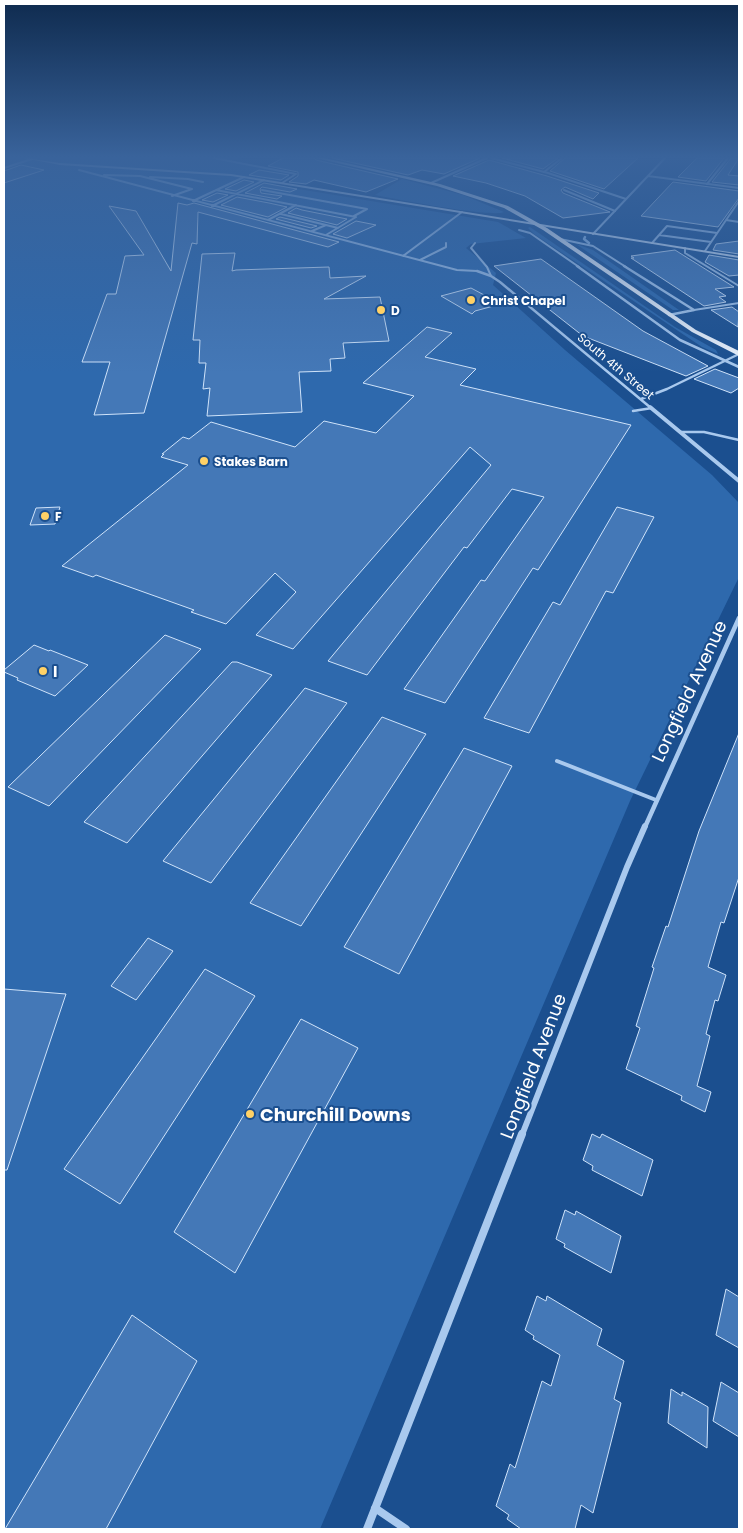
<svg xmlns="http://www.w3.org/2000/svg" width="743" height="1533" font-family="Poppins,sans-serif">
<rect width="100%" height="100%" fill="#1b4f8f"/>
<path fill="#2e69ad" d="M4 158H241L232 161 290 174 289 177 274 185 498 222 526 238 471 244 466 248 496 273 493 285 565 350 712 475 739 503V577L630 801 320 1529H4Z
M402 179 463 195 504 212C493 218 395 199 375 195Z
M530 227 675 327 716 350 718 354 702 347 534 234 528 228Z
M576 244 593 250 679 310H673Z"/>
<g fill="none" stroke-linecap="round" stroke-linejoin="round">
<path stroke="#9cc4f0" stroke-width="2.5" d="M585 237 584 239 589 243"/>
</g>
<path fill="#4478b7" stroke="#cfe3fa" d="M283 158H314L316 160 398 179 366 192 314 180 306 184 289 182 298 176V172L268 166Z
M332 158H480L444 174 422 170 408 175Z
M502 158H558L543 169Z
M565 158H638L604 189 550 171Z
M697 158H724L706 181 678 177Z
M731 158H739L728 175 739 176V185L712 182Z
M489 160 547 176 599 193 593 199 565 187 561 190 563 193 610 212 563 218 525 196 486 183 453 176Z
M21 165 44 170 4 183V171Z
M259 170 289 175 281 180 249 175Z
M244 180 254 182 236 191 225 189Z
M673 182 739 191V198L718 227 641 216Z
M264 183 297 189 290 192 262 187 260 189 261 193 282 196 277 199 245 193Z
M217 193 228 195 213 202 202 200Z
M237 197 269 203 287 207 268 217 221 205Z
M178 203 187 205 194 203 339 242 328 247 198 212 197 244 192 243 144 413 94 415 110 362H82L107 294H116L125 256 144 255 109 206 136 211 171 271Z
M296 208 302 210 347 219 337 225 288 213Z
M280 217 317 226 311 228 276 219Z
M356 221 376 225 347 238 333 234Z
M739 241V254L713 250 716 244Z
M675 250 734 287 715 289 726 296 719 297 726 302 704 306 631 258H634L631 256Z
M235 253 232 271 236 270 329 267 330 278 366 276 324 299 380 297 389 341 343 343 345 358 330 359 331 371 299 372 302 412 207 416 210 388 203 389 206 363H199L200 340H193L202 254Z
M709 255 739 260V275L729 276 705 262Z
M541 259 643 331 708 366 686 376 583 336 494 266Z
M471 288 501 304 475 311 472 314 441 296Z
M732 307 739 312 738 327 711 310Z
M427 327 452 333 425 357 476 369 460 385 631 425 538 570 533 568 445 703 404 689 481 580 485 581 544 497 512 489 467 548 464 547 367 675 328 661 491 465 470 447 293 649 256 635 296 592 275 573 226 624 191 612 194 610 96 575 93 577 62 566 188 465 161 457 164 454H162L183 437 189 439 211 422 295 447 324 421 376 433 414 396 363 383Z
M715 369 739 378V388L731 393 694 379Z
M60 507 55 524 30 525 36 508Z
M617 507 654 517 613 593 606 591 529 733 484 718 553 602 560 605Z
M165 635 201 649 49 806 8 787Z
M34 645 49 651 50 650 88 665 55 696 17 680 18 678 4 672V670Z
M232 662H237L272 675 127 843 84 822Z
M305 688 347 703 211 883 163 861Z
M382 717 426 734 301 926 250 903Z
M739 733V877L724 923 721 922 708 967 726 975 718 1001 715 1000 706 1034 710 1036 697 1086 711 1092 705 1112 681 1100 682 1096 626 1069 640 1028 636 1026 654 968 652 967 666 926 668 927 699 831Z
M464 748 512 766 399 974 344 947Z
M148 938 173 951 136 1000 111 986Z
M205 969 255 996 120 1204 64 1169Z
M4 989 66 994 7 1170H4Z
M301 1019 358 1048 235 1273 174 1232Z
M592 1134 600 1138 602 1134 653 1160 642 1196 592 1170 593 1166 583 1160Z
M565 1210 575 1215 576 1211 621 1236 611 1273 564 1247 565 1244 556 1239Z
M726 1289 739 1297V1348L716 1335Z
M537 1296 546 1301 547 1296 602 1329 597 1345 624 1361 614 1399 621 1403 593 1513 581 1505 575 1529H521L507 1519 509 1515 496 1506 510 1464 515 1468 542 1381 551 1386 560 1355 533 1339 534 1336 525 1330Z
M132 1315 197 1361 106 1529H5Z
M721 1382 739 1393V1437L713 1421Z
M671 1389 682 1396V1392L708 1407 707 1448 668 1423Z"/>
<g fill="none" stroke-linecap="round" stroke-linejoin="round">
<path stroke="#a9c9ee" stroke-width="2" d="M214 158 296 174 282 183
M4 168 32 159
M79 170 457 270 477 271
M544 172 562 158
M104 175 140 176 192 189 172 196
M150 177 188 179 203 182
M707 184 728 158
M216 190 356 217 326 235
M262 190 367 209 354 216
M564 190 615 211
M193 201 244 177
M212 206 264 180
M281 214 326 225
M268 220 296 205
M726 220 739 222
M312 231 326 225 338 228
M659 235 711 242
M475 243 471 248 487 267 491 276
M652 243 667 226 717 233
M685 248V253L739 286
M705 251 739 201
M403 256 462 212
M420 260 446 247V243
M694 310 739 303"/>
<path stroke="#a9c9ee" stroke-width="2.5" d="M633 411 652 408
M680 432H704L739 440"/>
<path stroke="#a9c9ee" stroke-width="4" d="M557 761 656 800"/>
<path stroke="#a9c9ee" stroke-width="2" d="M491 158 548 173 626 199
M648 176 739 188
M431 183 487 158
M519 230 530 233 579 267
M593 234 665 158
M560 239 593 246 626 267"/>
<path stroke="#a9c9ee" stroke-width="2.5" d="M577 266 680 340 739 367
M624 266 694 310 669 315
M477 271 491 276 500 282 651 408
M641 399 667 389 739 354"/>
<path stroke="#a9c9ee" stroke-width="4" d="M650 407 739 481"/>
<path stroke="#a9c9ee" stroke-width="4.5" d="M645 827 739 618"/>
<path stroke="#a9c9ee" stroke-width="6" d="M522 1135 627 867 645 826"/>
<path stroke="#a9c9ee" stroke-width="8" d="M375 1508 406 1529
M367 1529 522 1134"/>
<path fill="#d6e6fa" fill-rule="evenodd" d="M24 158 60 163 231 174 739 256V258L231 176 60 165Z"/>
<path fill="#f0f6ff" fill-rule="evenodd" d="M316 158H324L440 184 508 206 547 228 696 330 739 351V356L692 332 543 230 504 208 437 186Z"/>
</g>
<linearGradient id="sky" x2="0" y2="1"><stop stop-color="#0f2b4f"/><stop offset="0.42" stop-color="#39639b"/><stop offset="1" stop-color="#39639b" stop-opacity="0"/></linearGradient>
<rect width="743" height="373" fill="url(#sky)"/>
<g fill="#ffd166" stroke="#1b4f8f" stroke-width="2">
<circle cx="471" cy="300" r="5"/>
<circle cx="381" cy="310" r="5"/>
<circle cx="204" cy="461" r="5"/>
<circle cx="45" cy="516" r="5"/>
<circle cx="43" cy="671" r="5"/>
<circle cx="250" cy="1114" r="5"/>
</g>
<g text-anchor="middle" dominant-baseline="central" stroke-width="4" stroke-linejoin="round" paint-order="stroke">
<g font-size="12" font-weight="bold" fill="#fff" stroke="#1b4f8f" text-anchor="start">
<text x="481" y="300">Christ Chapel</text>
<text x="391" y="310">D</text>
<text x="214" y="461">Stakes Barn</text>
<text x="55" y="516">F</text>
</g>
<g font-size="12" fill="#fff" stroke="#1b4f8f">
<text transform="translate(616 366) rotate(40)">South 4th Street</text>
</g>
<g font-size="15" font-weight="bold" fill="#fff" stroke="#1b4f8f" text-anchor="start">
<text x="53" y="671">I</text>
</g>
<g font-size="18" fill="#fff" stroke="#1b4f8f">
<text transform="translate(689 691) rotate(-65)">Longfield Avenue</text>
<text transform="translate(533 1066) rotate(-69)">Longfield Avenue</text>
</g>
<g font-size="18" font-weight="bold" fill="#fff" stroke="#1b4f8f" text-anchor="start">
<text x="260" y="1114">Churchill Downs</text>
</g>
</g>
<rect width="743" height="1533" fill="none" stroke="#ffffff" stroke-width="10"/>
</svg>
